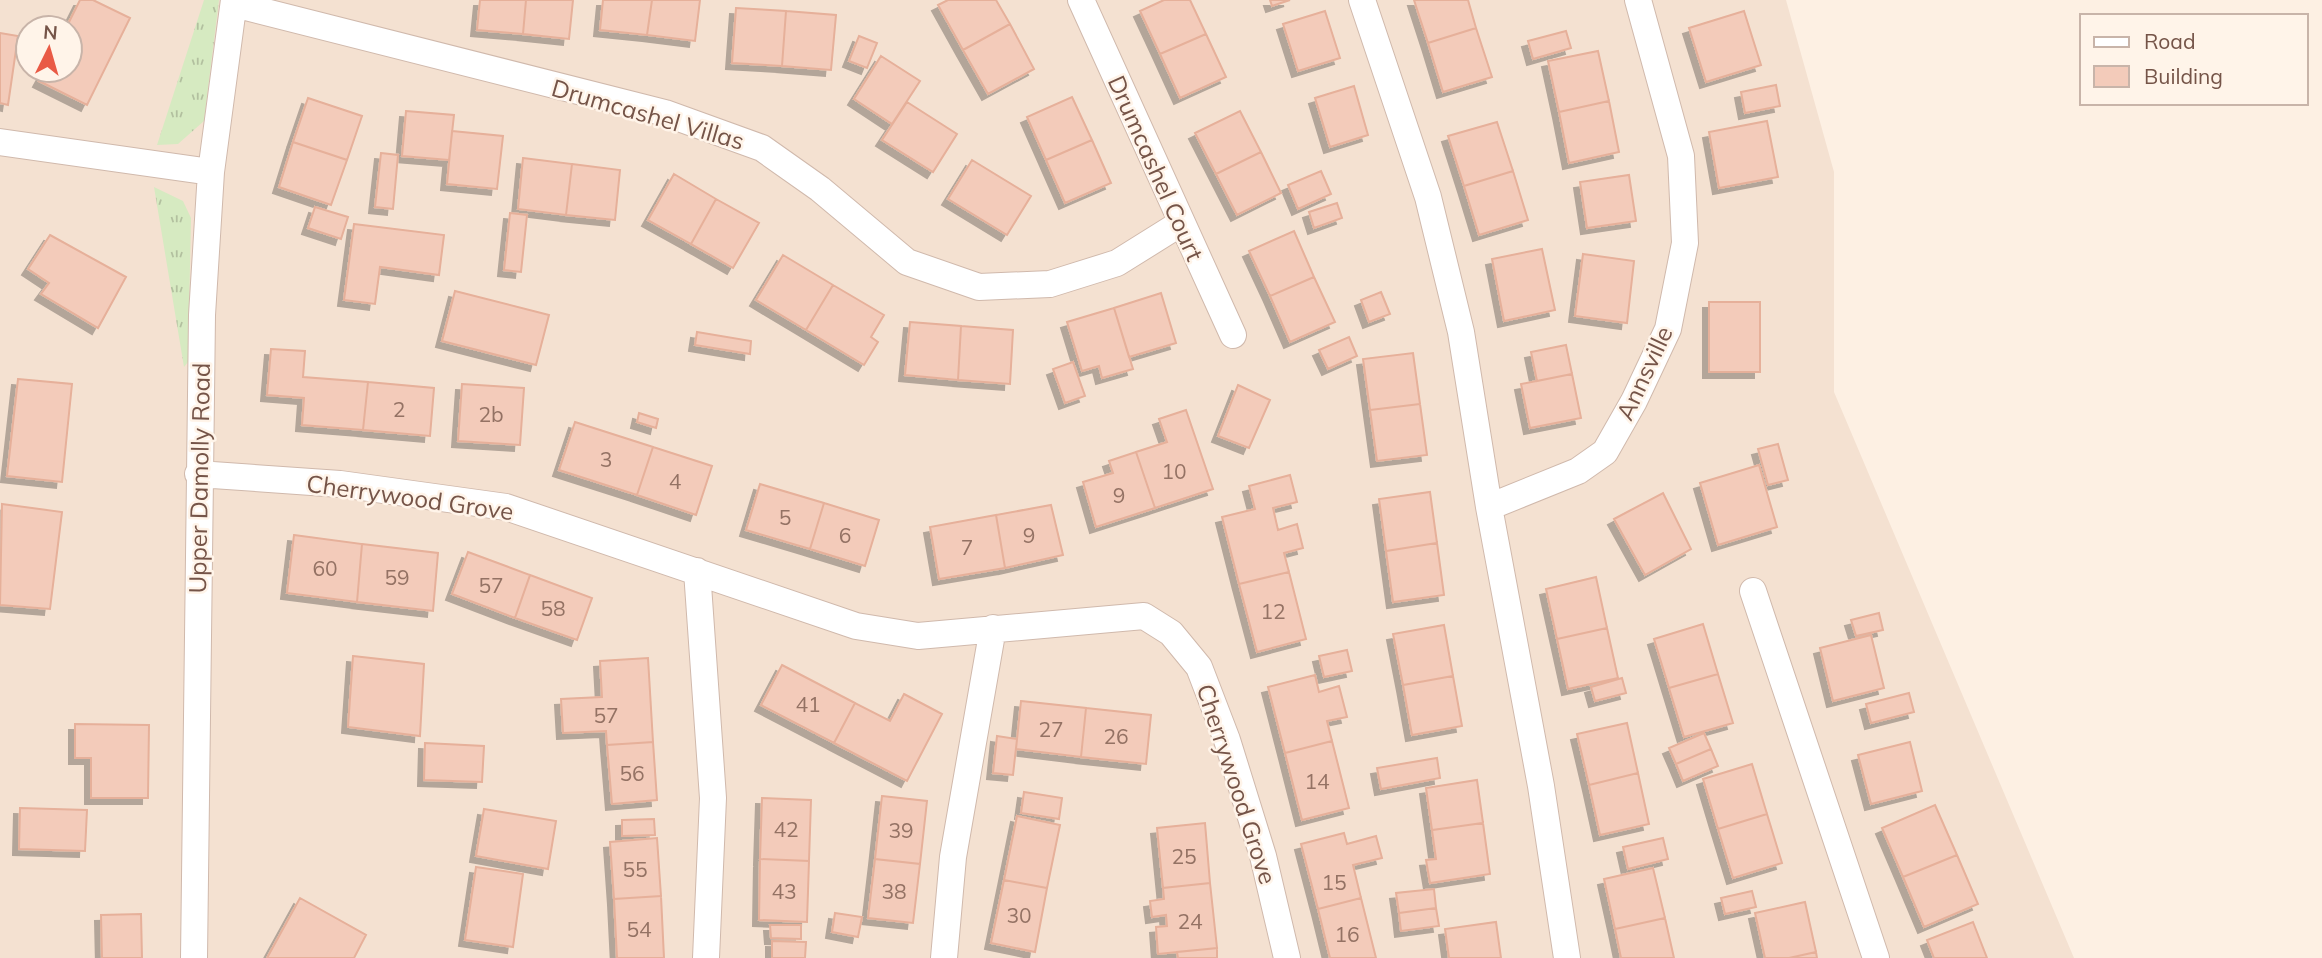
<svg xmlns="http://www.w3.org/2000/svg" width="2322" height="958" font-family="Mulish,sans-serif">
<defs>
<pattern id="grass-tufts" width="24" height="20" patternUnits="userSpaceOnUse" patternTransform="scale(1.75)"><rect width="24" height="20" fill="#d6eac1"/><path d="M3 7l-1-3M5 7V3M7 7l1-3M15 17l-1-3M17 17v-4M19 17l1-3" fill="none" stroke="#b2c09f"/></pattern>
<filter id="shadow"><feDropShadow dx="-6" dy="6" stdDeviation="0" flood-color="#0004"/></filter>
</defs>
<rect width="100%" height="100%" fill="#fdf0e3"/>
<path fill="#f4e1d1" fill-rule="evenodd" d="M0 0H1786L1834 172V392L2074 958H0ZM28 28H70V70H28Z"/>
<path fill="url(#grass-tufts)" d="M204 0H219L204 121 178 144 157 145Z
M154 187 183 201 191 218 188 362 184 367Z"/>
<path fill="#f3cbba" stroke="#e6b09a" stroke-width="2" filter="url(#shadow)" d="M80 0H93L130 18 87 105 39 81 45 70H70V28H66Z
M480 0H526L523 34 477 30Z
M526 0H573L569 39 523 34Z
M603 0H652L647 35 600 30Z
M652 0H700L695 41 647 35Z
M948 0H996L1010 24 963 50 938 5Z
M1164 0H1190L1206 34 1160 54 1140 11Z
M1270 0H1290L1272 6Z
M1414 0H1468L1476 28 1428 43Z
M736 8 786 11 782 66 732 63Z
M786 11 836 15 831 70 782 66Z
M1325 11 1340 58 1298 71 1283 24Z
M1744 11 1761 65 1706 82 1689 28Z
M1010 24 1034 69 988 94 963 50Z
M1476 28 1492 77 1443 92 1428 43Z
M1566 31 1571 48 1533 59 1528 41Z
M0 33 18 36 8 105 0 103Z
M1206 34 1226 77 1180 98 1160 54Z
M859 36 877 43 867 68 849 61Z
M1598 51 1609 101 1559 112 1548 61Z
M881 56 920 81 892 124 854 99Z
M1776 85 1780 106 1745 113 1741 92Z
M1354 86 1368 135 1330 147 1315 98Z
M1072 97 1092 140 1046 160 1027 117Z
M308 98 362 116 347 160 293 142Z
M1609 101 1619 152 1569 163 1559 112Z
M907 102 957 134 933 172 882 140Z
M406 111 454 115 449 160 402 156Z
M1240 111 1261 152 1216 174 1195 133Z
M1767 121 1778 177 1719 188 1709 132Z
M1497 122 1513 171 1464 186 1448 136Z
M452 131 503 136 497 189 447 184Z
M1092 140 1111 183 1065 203 1046 160Z
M293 142 347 160 331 205 279 187Z
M1261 152 1281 193 1237 215 1216 174Z
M381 153 398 155 393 209 375 207Z
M523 158 572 164 566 215 518 209Z
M972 160 1031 196 1007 235 948 199Z
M572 164 620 170 615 220 566 215Z
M1321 171 1331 194 1298 209 1288 185Z
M1513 171 1528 220 1479 235 1464 186Z
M674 174 716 199 691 244 648 220Z
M1629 175 1636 221 1587 228 1580 182Z
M716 199 759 223 733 268 691 244Z
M1337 203 1342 218 1314 228 1309 212Z
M315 207 348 217 341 239 308 228Z
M510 213 527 215 521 272 504 270Z
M354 224 444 235 439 275 380 267 375 304 344 300Z
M1294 231 1314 277 1270 296 1249 251Z
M50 235 126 277 98 328 41 294 49 283 28 269Z
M1542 249 1555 310 1504 321 1492 259Z
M1583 254 1634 261 1627 323 1575 316Z
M783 255 833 285 806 330 756 300Z
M1314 277 1335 322 1290 342 1270 296Z
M833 285 884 315 871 337 878 342 864 365 806 330Z
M455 291 549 315 536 365 442 341Z
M1381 292 1390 314 1369 322 1361 300Z
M1161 293 1176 343 1129 357 1114 308Z
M1709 302H1760V372H1709Z
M1114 308 1133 369 1102 378 1099 366 1082 371 1067 322Z
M910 322 961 326 958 380 905 375Z
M961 326 1013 330 1010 384 958 380Z
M697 332 751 341 750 354 695 345Z
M1349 337 1357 356 1328 369 1319 350Z
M1566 345 1572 374 1537 381 1531 352Z
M271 349 305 351 303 377 368 382 363 430 302 425 304 398 267 395Z
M1413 353 1420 404 1370 410 1363 359Z
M1073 362 1085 396 1065 403 1053 369Z
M1572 374 1581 418 1530 428 1521 384Z
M18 379 72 384 62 482 7 476Z
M368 382 434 388 430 436 363 430Z
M462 384 524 388 520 445 458 441Z
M1238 385 1270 400 1249 448 1218 436Z
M1420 404 1427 455 1377 461 1370 410Z
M1186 410 1213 489 1155 508 1136 452 1167 442 1159 419Z
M639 413 658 419 656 428 637 422Z
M575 422 653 447 637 495 559 470Z
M1778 444 1788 480 1768 485 1758 449Z
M653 447 712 466 696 515 637 495Z
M1136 452 1155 508 1096 527 1083 482 1113 473 1109 461Z
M1759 465 1777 527 1718 545 1700 483Z
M1290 475 1297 502 1273 508 1278 530 1297 524 1303 548 1284 553 1289 572 1239 584 1222 517 1255 509 1249 486Z
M760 484 824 503 810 549 746 530Z
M1430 492 1437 543 1386 551 1379 499Z
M1663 493 1691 549 1645 575 1614 519Z
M824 503 879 520 865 566 810 549Z
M2 504 62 512 50 609 0 605Z
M1051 505 1063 555 1005 568 996 515Z
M996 515 1005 568 939 579 930 527Z
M294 535 362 544 357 602 287 593Z
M1437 543 1444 595 1393 602 1386 551Z
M362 544 438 553 433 611 357 602Z
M468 552 530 575 515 618 452 594Z
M1289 572 1306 639 1257 652 1239 584Z
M530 575 592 598 577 640 515 618Z
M1596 577 1607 628 1557 639 1546 589Z
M1879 613 1883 630 1856 636 1851 620Z
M1703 624 1718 674 1669 688 1654 639Z
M1444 625 1453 676 1403 685 1393 634Z
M1607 628 1618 678 1568 689 1557 639Z
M1871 635 1884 688 1833 701 1820 648Z
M1347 650 1352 671 1324 677 1319 656Z
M353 656 424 664 420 736 348 727Z
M648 658 653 742 607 745 606 731 563 733 561 699 602 697 600 661Z
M782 665 855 703 834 743 761 705Z
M1718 674 1733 723 1684 737 1669 688Z
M1315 675 1319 692 1339 686 1347 717 1327 721 1332 741 1285 753 1268 687Z
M1453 676 1462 726 1412 735 1403 685Z
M1622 678 1626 693 1595 701 1591 687Z
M1909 693 1914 712 1871 723 1866 704Z
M904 694 942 714 907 781 834 743 855 703 890 721Z
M1021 701 1086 708 1081 757 1016 749Z
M1086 708 1151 715 1146 764 1081 757Z
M1627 723 1638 773 1589 785 1577 734Z
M75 724 149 725 148 798H91V758H75Z
M1704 733 1711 749 1676 764 1669 748Z
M997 736 1017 739 1013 775 993 773Z
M1332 741 1349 808 1302 820 1285 753Z
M653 742 657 800 612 804 607 745Z
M1910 742 1922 791 1871 804 1858 755Z
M425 743 484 746 482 782 424 780Z
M1711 749 1718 766 1683 781 1676 764Z
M1437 758 1440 778 1381 789 1377 768Z
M1752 764 1767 814 1718 829 1703 779Z
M1638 773 1649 824 1600 835 1589 785Z
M1477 780 1483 823 1432 830 1426 788Z
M1024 792 1062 798 1059 819 1021 813Z
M882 796 927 801 920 864 875 859Z
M762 798 811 800 809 861 760 859Z
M1935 805 1957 855 1903 877 1882 828Z
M20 808 87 810 85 851 19 849Z
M484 809 556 821 548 869 476 856Z
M1767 814 1782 863 1733 878 1718 829Z
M1017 816 1060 825 1047 888 1004 880Z
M654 819 655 835 622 836V820Z
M1205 823 1210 883 1163 888 1157 828Z
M1483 823 1490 874 1430 883 1426 860 1436 859 1432 830Z
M1344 833 1347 844 1376 836 1382 858 1353 865 1361 898 1318 909 1301 844Z
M657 838 661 896 614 899 610 842Z
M1663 838 1668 859 1628 869 1623 847Z
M1957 855 1978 904 1924 927 1903 877Z
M760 859 809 861 807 922 759 920Z
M875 859 920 864 913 923 868 918Z
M476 867 523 874 513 947 465 940Z
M1653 868 1665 918 1615 929 1604 879Z
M1004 880 1047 888 1035 952 991 943Z
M1210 883 1217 948 1158 954 1156 927 1167 926 1166 915 1152 917 1150 901 1164 899 1163 888Z
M1434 889 1436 908 1399 913 1396 893Z
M1752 891 1756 907 1725 914 1721 898Z
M661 896 664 958H617L614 899Z
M300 898 366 935 354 958H267Z
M1361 898 1376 958H1330L1318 909Z
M1805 902 1816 952 1789 958H1765L1755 913Z
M1436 908 1439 926 1401 931 1399 913Z
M835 913 862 917 858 937 832 932Z
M141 914 142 958H102L101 915Z
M1665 918 1674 958H1621L1615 929Z
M1496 922 1501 958H1449L1445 929Z
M1973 922 1987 958H1934L1927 940Z
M770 925H801V939L771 938Z
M772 941 806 942 805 958H772Z
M1217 948V958H1178L1177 952Z
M1816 952 1817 958H1789Z"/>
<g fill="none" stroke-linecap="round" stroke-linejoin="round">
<g stroke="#d0b9ac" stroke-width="28">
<path id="street" d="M1081 0 1233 335
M1362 0 1428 197 1461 332 1489 507 1541 786 1567 958
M234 4 665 113 762 148 820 189 907 262 979 287 1050 284 1117 263 1181 223
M0 142 211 172
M198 474 340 484 506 507 856 626 918 636 1144 616 1171 633 1199 667 1227 740 1263 856 1287 958
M1489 507 1578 471 1605 452 1634 401 1668 329 1685 243 1681 156 1638 0
M697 571 713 798 706 958
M1753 591 1876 958
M194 958 202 315 211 172 234 0
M944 958 953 857 993 628"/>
</g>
<use href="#street" stroke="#fff" stroke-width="26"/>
</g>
<g text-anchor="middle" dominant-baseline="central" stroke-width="5" stroke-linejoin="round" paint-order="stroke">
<g font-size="21" fill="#947264">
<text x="399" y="409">2</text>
<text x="491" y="414">2b</text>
<text x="606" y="459">3</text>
<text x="1174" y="471">10</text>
<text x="675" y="481">4</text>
<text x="1119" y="495">9</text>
<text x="785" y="517">5</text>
<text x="845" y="535">6</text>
<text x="1029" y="535">9</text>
<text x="967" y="547">7</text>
<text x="325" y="568">60</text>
<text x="397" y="577">59</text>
<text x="491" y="585">57</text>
<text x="553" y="608">58</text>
<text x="1273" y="611">12</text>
<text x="808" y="704">41</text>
<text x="606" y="715">57</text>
<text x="1051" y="729">27</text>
<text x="1116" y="736">26</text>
<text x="632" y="773">56</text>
<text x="1317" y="781">14</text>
<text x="786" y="829">42</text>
<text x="901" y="830">39</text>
<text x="1184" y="856">25</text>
<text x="635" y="869">55</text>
<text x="1334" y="882">15</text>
<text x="784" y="891">43</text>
<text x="894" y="891">38</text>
<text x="1019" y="915">30</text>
<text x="1190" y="921">24</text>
<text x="639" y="929">54</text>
<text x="1347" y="934">16</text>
</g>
<g font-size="24" fill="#755448" stroke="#fff4e9">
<text transform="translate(648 114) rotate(16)">Drumcashel Villas</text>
<text transform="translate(1156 168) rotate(66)">Drumcashel Court</text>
<text transform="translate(1644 373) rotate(-65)">Annsville</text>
<text transform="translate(199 478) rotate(-89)">Upper Damolly Road</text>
<text transform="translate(410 497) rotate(8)">Cherrywood Grove</text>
<text transform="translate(1237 784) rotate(72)">Cherrywood Grove</text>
</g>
</g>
<rect x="2080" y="14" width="228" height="91" fill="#fff4e9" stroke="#c8b4a9" stroke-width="2"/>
<rect x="2094" y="37" width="35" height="10" fill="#ffffff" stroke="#c8b4a9" stroke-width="2"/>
<text x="2144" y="49" font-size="21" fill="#755448">Road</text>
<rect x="2094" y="66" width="35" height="21" fill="#f3cbba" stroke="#c8b4a9" stroke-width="2"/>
<text x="2144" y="84" font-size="21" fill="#755448">Building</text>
<g transform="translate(49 49) rotate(5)"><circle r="33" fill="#fff4e9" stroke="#c8b4a9" stroke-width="2"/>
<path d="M0-5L12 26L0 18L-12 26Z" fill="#e95a45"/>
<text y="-10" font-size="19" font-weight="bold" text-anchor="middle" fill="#755448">N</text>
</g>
</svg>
